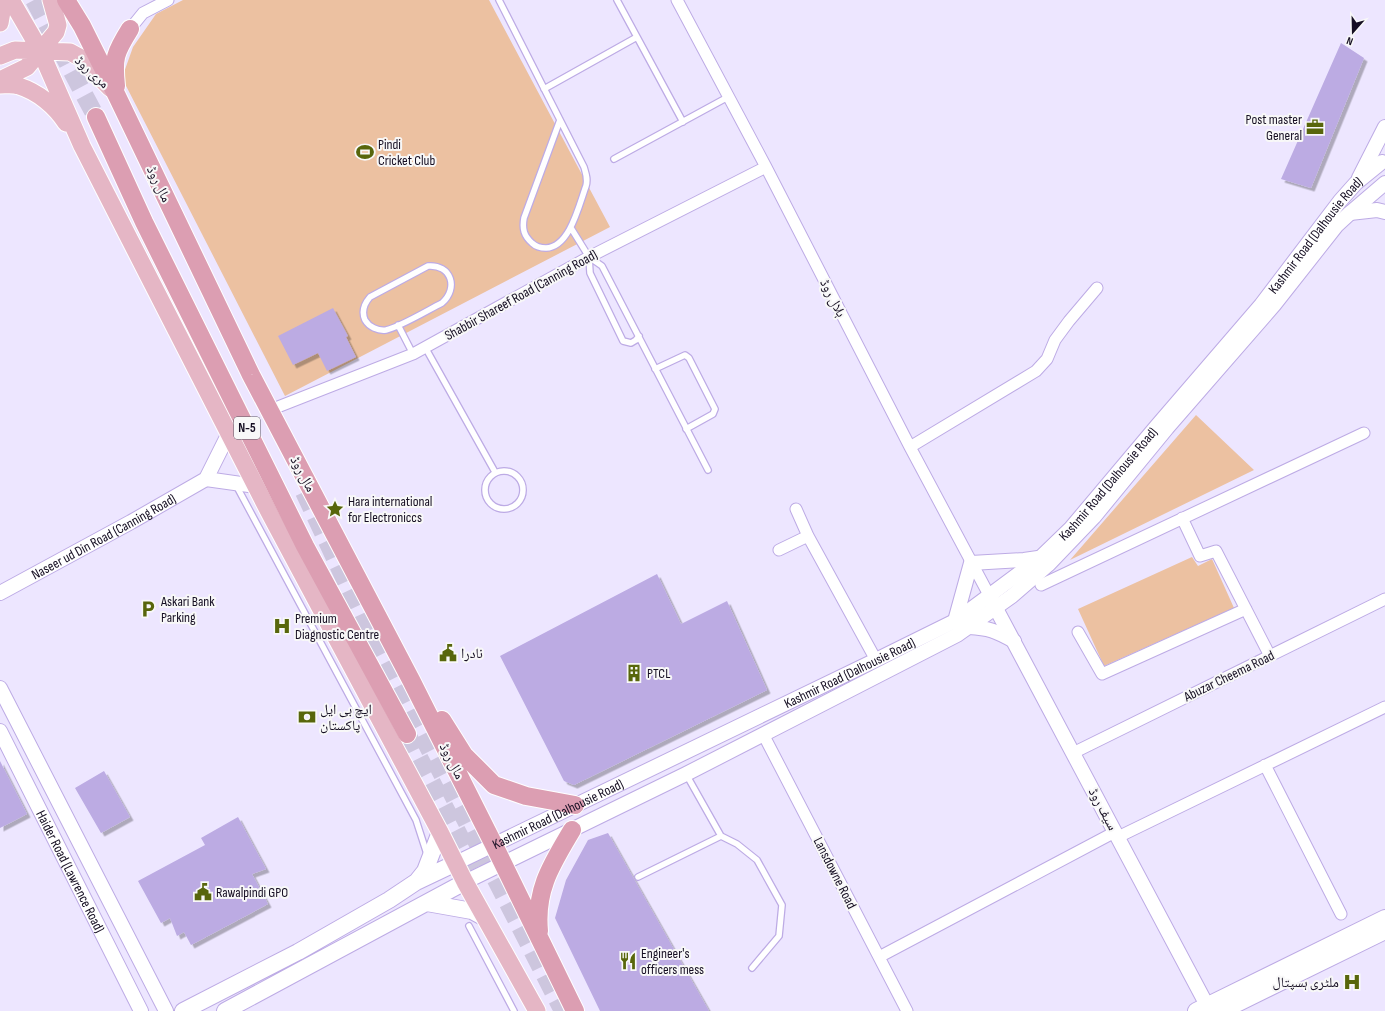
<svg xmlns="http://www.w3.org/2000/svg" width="1385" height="1011" font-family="'Sofia Sans Condensed','Noto Naskh Arabic',sans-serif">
<defs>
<filter id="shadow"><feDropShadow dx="3.5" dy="3.5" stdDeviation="0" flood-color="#0004"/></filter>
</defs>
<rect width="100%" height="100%" fill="#ede6ff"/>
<path fill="#ecc1a1" d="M183 0H489L610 227 285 396 122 78 133 47 156 14Z
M1196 415 1254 470 1070 560Z
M1192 557 1198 566 1212 559 1234 608 1104 666 1078 609Z"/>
<path fill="#bcabe3" filter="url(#shadow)" d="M1341 43 1364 58 1311 188 1281 179Z
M333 308 348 336 346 337 356 357 327 371 318 353 293 365 278 336Z
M657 574 681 624 727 601 767 690 574 785 564 781 500 656Z
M0 761 27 814 0 828Z
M104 771 130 817 101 833 75 788Z
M238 817 266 869 252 874 268 904 191 945 184 932 177 936 170 918 161 923 138 881 205 845 201 838Z
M608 833 634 879 709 1011H600L555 918 566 880 588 840Z"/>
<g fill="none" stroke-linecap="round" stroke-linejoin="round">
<path stroke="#cdc6de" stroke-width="18" stroke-dasharray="18 9" stroke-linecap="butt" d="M34 0 96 117
M304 492 368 629 563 1011
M407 734 476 868"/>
<g stroke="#bdabe5" stroke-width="8">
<path id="service" d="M499 0 584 167C586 174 588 179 586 186 579 205 570 247 546 248 541 248 536 247 532 243 524 236 522 229 524 218L560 120
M617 0 683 122
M544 89 637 37
M614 159 728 97
M571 228 589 257 590 273 623 341 631 343 636 340 639 336
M589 257 602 266 708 470
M428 266C451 264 459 288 442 303 428 310 400 327 386 330 378 331 369 327 365 320 361 311 364 304 370 297Z
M398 325 413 354
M425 347 495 472
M655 369 685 355 689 358 715 409 713 414 686 429
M485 490a19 19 0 1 1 38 0a19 19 0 1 1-38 0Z
M236 485 416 820 427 854
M686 774 721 836 737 844 757 860 782 905 779 936 752 968
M638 877 721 836
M469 926 514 1011"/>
</g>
<g stroke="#bdabe5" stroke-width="13">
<path id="minor" d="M677 0 766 167 910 447 989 595
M130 29 143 13 168 0
M270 410 413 354 589 257 766 167
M910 447 1036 371 1047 359 1055 340 1069 321 1097 288
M796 509 808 536 876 660
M1182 518 1200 556 1216 551 1270 656
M779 550 808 536
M1041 585 1364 433
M1078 632 1102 674 1246 609
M763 734 907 1011
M1073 753 1385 599
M1265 765 1341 914
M1118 837 1385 707
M879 957 1115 832"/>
</g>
<g stroke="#bdabe5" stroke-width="16">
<g id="tertiary">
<path d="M1359 178 1385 127"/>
<path d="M1350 213 1377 210 1385 212"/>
<path d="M206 479 256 486"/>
<path id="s1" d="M0 593 131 522 206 479 229 433"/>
<path d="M992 601 1210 1011"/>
<path d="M955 621 971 563 1024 560 1038 558"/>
<path d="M969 627C989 628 996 631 1014 641"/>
<path d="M0 688 166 1011"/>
<path id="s2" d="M0 731 141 1011"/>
<path id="s3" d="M456 863 876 660 955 621 1041 557 1071 528 1156 427 1261 305 1340 201 1356 183 1382 162"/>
<path d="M465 882 686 774 957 635 1012 596 1049 564 1094 517 1167 428 1274 305 1337 225 1350 213 1385 183"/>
</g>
</g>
<g stroke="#bdabe5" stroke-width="18">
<path id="secondary" d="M417 881 425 871 440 832
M427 903 472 911 485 918
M183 1011 298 952 389 900 416 882 456 863
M225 1011 465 882
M1196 1011 1385 918
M1222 1011 1385 931"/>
</g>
<g stroke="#fff" stroke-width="19">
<path id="primary" d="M11 0 40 50 82 146 271 516 440 832 465 882 537 1011
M0 23 4 0
M0 56 15 50 70 52 81 58 110 88
M0 80 27 67 56 32 58 25 51 0
M0 85C6 85 14 84 19 86 38 92 55 106 66 123"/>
</g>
<g stroke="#fff" stroke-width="20">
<path id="trunk" d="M66 0 82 26 117 96 251 375 411 680 494 845 575 1011
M116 86C113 58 115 53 130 29
M96 117 144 222 305 546 407 734
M442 720 464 755 494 785 526 796 575 805
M539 931C535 889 552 864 572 830"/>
</g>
<use href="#service" stroke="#fff" stroke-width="5.5"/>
<use href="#minor" stroke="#fff" stroke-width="11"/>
<use href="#tertiary" stroke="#fff" stroke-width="14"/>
<use href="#secondary" stroke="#fff" stroke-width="16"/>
<use href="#primary" stroke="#e5b6c5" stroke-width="17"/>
<use href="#trunk" stroke="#dc9eb2" stroke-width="18"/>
</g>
<defs>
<g id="office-bare" transform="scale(1.38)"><path d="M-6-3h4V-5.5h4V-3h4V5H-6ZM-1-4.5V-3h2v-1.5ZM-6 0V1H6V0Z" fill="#58660c" stroke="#f8f8f8" stroke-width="2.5" paint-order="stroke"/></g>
<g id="stadium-bare" transform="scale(1.38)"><path d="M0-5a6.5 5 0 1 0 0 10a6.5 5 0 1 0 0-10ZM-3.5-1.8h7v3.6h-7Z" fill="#58660c" stroke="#f8f8f8" stroke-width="2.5" paint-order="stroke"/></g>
<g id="sight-bare" transform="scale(1.38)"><path d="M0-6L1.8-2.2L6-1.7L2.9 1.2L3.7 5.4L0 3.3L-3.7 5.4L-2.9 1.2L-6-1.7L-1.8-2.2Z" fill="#58660c" stroke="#f8f8f8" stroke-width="2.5" paint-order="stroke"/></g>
<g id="parking-bare" transform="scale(1.38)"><path d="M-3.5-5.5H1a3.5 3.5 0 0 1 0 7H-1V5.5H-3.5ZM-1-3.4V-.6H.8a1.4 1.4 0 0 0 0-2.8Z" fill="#58660c" stroke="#f8f8f8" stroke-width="2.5" paint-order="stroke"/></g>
<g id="hospital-bare" transform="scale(1.38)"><path d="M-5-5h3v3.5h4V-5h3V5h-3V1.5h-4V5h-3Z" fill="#58660c" stroke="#f8f8f8" stroke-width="2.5" paint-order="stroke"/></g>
<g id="civic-bare" transform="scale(1.38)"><path d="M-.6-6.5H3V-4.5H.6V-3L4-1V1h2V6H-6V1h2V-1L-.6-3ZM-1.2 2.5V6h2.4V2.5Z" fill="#58660c" stroke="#f8f8f8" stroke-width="2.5" paint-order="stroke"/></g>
<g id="building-bare" transform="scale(1.38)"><path d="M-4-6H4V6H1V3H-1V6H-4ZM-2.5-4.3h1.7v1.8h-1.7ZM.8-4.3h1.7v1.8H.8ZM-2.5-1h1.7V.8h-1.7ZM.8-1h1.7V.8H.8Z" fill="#58660c" stroke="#f8f8f8" stroke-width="2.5" paint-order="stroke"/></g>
<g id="bank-bare" transform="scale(1.38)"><path d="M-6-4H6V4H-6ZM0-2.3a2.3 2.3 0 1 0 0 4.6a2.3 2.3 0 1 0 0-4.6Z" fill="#58660c" stroke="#f8f8f8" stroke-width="2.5" paint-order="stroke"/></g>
<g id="restaurant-bare" transform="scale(1.38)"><path d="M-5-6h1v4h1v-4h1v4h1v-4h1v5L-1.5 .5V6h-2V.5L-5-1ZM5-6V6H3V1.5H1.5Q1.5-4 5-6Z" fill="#58660c" stroke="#f8f8f8" stroke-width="2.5" paint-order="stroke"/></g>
</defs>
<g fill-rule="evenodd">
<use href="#office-bare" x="1315" y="127"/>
<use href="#stadium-bare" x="365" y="152"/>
<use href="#sight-bare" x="335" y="509"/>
<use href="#parking-bare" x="148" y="609"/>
<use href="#hospital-bare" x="282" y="626"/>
<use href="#civic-bare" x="448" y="653"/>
<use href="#building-bare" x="634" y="673"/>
<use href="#bank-bare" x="307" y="717"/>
<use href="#civic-bare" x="203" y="892"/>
<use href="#restaurant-bare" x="628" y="961"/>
<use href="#hospital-bare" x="1352" y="982"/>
</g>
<g text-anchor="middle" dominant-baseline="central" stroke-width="4" stroke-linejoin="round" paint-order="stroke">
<rect fill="#f8f8f8" stroke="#595462" stroke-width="1" x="234" y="417" width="26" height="22" rx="3"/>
<g font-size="13" font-weight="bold" fill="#150e22">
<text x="247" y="428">N-5</text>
</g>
<g font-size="14" fill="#150e22" stroke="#f8f8f8">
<text transform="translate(92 72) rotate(43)">مری روڈ</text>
<text transform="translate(159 184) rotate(64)">مال روڈ</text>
<text stroke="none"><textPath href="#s3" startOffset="1085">Kashmir Road (Dalhousie Road)</textPath></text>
<text transform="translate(521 295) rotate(-29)">Shabbir Shareef Road (Canning Road)</text>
<text transform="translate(833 298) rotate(63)">ہلال روڈ</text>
<text transform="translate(303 474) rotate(62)">مال روڈ</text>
<text stroke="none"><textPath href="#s3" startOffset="761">Kashmir Road (Dalhousie Road)</textPath></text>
<text stroke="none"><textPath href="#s1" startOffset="118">Naseer ud Din Road (Canning Road)</textPath></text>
<text stroke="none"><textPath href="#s3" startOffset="437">Kashmir Road (Dalhousie Road)</textPath></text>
<text transform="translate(1229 676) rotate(-26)">Abuzar Cheema Road</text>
<text transform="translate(452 761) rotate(63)">مال روڈ</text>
<text transform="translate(1103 809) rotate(62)">سیف روڈ</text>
<text stroke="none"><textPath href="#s3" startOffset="113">Kashmir Road (Dalhousie Road)</textPath></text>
<text stroke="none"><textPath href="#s2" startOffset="157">Haider Road (Lawrence Road)</textPath></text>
<text transform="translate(835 873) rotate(63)">Lansdowne Road</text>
</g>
<g font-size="14" fill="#150e22" stroke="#f8f8f8" text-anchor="start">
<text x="1302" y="119" text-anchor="end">Post master<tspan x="1302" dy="16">General</tspan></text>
<text x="378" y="144">Pindi<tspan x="378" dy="16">Cricket Club</tspan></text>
<text x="348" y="501">Hara international<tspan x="348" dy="16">for Electroniccs</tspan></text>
<text x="161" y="601">Askari Bank<tspan x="161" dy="16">Parking</tspan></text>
<text x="295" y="618">Premium<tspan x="295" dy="16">Diagnostic Centre</tspan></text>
<text x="461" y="653">نادرا</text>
<text x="647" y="673">PTCL</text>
<text x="320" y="709">ایچ بی ایل<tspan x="320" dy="16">پاکستان</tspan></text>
<text x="216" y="892">Rawalpindi GPO</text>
<text x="641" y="953">Engineer's<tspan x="641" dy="16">officers mess</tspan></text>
<text x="1339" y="982" text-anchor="end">ملٹری ہسپتال</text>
</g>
</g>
<g transform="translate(1353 32) rotate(200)" stroke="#f8f8f8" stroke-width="3" paint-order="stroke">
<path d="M0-3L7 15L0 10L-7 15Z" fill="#150e22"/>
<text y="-6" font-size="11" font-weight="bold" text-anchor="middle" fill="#150e22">N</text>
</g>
</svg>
